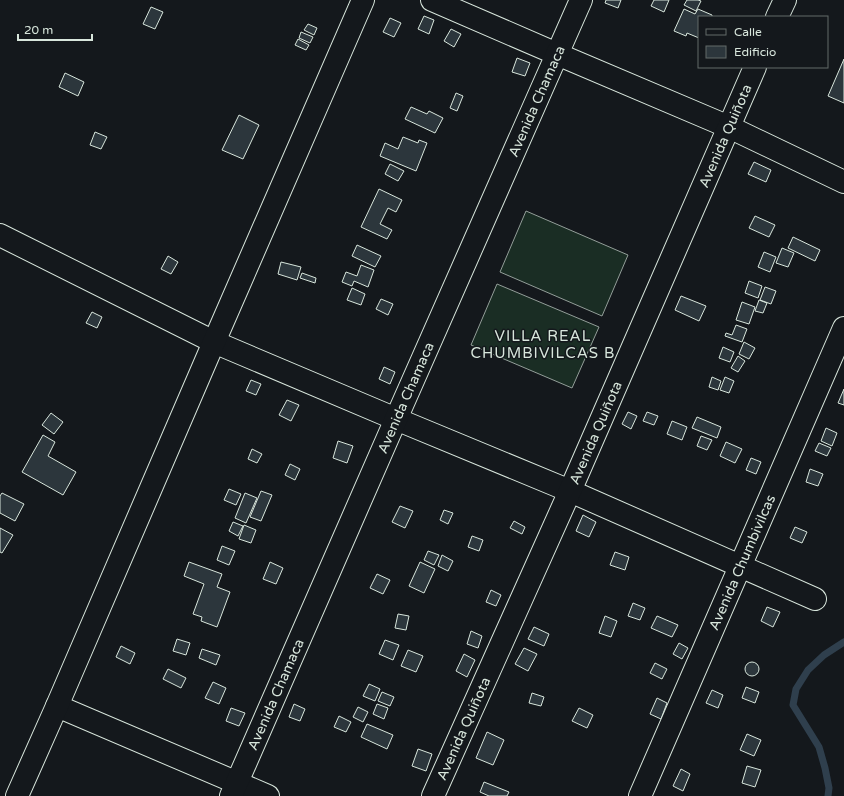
<svg xmlns="http://www.w3.org/2000/svg" width="844" height="796" font-family="'Varela Round',sans-serif">
<rect width="100%" height="100%" fill="#14181c"/>
<path fill="#1a2d24" stroke="#939e99" d="M526 211 628 255 602 316 500 272Z
M497 284 599 327 572 388 471 345Z"/>
<g fill="none" stroke-linecap="round" stroke-linejoin="round">
<path stroke="#2f3f4d" stroke-width="7" d="M828 796 829 788 825 768 819 747 793 705 796 689 808 670 824 655 844 642"/>
</g>
<path fill="#2c363c" stroke="#d8e6dc" d="M606 0H621L618 8 605 3Z
M654 0H669L664 12 651 6Z
M687 0H698L701 1 696 11 684 5Z
M151 7 163 12 155 29 143 24Z
M684 9 695 14 698 9 712 15V17H699V38L687 33 686 36 674 31Z
M424 16 434 20 429 34 418 29Z
M390 18 401 23 394 37 383 32Z
M308 24 317 28 314 35 304 30Z
M451 29 461 34 454 47 444 41Z
M301 32 313 37 310 43 299 38Z
M298 39 309 45 306 50 295 45Z
M517 58 530 63 525 76 512 72Z
M844 59V103L828 96Z
M65 73 84 82 78 96 59 87Z
M456 93 463 96 457 111 450 108Z
M411 107 427 114 429 111 443 118 435 133 405 119Z
M239 115 259 125 243 159 222 150Z
M95 132 107 137 101 149 90 145Z
M403 137 418 143 419 140 427 143 416 171 380 156 385 143 398 149Z
M754 162 771 170 766 182 748 174Z
M390 164 404 171 398 181 385 174Z
M379 189 402 200 396 212 388 208 380 224 392 230 387 239 361 227Z
M755 216 775 225 769 237 749 228Z
M793 237 820 250 815 261 788 248Z
M357 245 381 256 375 267 352 256Z
M782 248 794 253 788 267 776 263Z
M764 252 776 257 770 272 758 267Z
M168 256 178 262 171 274 161 269Z
M281 262 301 267 297 280 278 274Z
M361 265 374 270 368 287 354 281 352 286 342 282 346 272 357 276Z
M302 273 316 278 315 283 300 278Z
M749 281 762 286 758 298 745 293Z
M765 287 776 291 771 304 760 300Z
M352 288 365 294 361 305 347 300Z
M681 296 706 306 699 321 675 310Z
M381 299 393 304 388 315 376 309Z
M759 300 767 303 763 313 755 311Z
M742 302 755 307 749 324 736 320Z
M92 312 102 317 97 328 86 323Z
M736 325 747 329 742 342 725 336 726 333 732 335Z
M744 342 755 348 749 359 739 354Z
M723 347 734 352 730 362 719 358Z
M738 356 745 361 738 372 731 368Z
M384 367 395 372 390 384 379 379Z
M712 377 721 381 718 390 709 387Z
M725 377 734 381 729 393 720 390Z
M251 380 261 384 256 395 246 391Z
M844 389V405L838 403Z
M287 400 299 405 291 421 279 415Z
M628 412 637 416 631 429 622 424Z
M647 412 658 416 654 425 643 421Z
M51 413 63 422 54 434 42 425Z
M697 417 721 427 717 438 692 428Z
M672 421 687 427 682 440 667 434Z
M826 428 837 433 832 446 821 441Z
M43 435 55 442 48 456 76 472 63 495 22 472Z
M701 436 712 440 707 450 697 446Z
M338 441 353 446 347 463 333 458Z
M726 442 742 449 735 463 720 456Z
M819 443 831 448 827 456 815 451Z
M252 449 262 454 257 463 248 459Z
M751 458 761 462 756 474 746 470Z
M290 464 300 469 295 480 285 475Z
M810 469 823 474 818 486 806 482Z
M229 489 241 494 236 505 224 500Z
M261 491 272 495 261 521 250 517Z
M2 493 24 504 15 521 0 513V496Z
M245 493 257 498 246 523 235 518Z
M400 506 413 511 405 528 392 522Z
M444 510 453 513 448 524 440 520Z
M583 515 596 522 589 537 576 531Z
M514 521 525 527 522 534 510 528Z
M233 522 243 526 238 536 229 531Z
M244 525 256 530 251 543 239 539Z
M795 527 807 532 802 543 790 538Z
M0 528 13 535 2 553 0 552Z
M472 536 483 540 479 551 468 547Z
M222 546 235 551 229 565 217 560Z
M428 551 439 555 434 565 424 560Z
M615 552 629 557 625 570 610 565Z
M442 555 453 561 448 571 438 566Z
M189 562 222 574 217 587 230 592 217 627 201 621 202 617 193 614 204 584 184 576Z
M270 562 283 568 276 584 263 579Z
M420 562 435 569 424 593 409 586Z
M377 574 390 580 383 594 370 588Z
M491 590 501 595 496 606 486 602Z
M633 603 645 608 640 620 628 616Z
M767 607 780 612 773 627 761 621Z
M398 614 409 616 406 630 395 628Z
M605 616 617 621 611 637 599 633Z
M657 616 678 625 672 637 651 628Z
M534 627 549 634 544 646 528 639Z
M471 631 482 636 478 648 467 644Z
M177 639 190 643 186 655 173 651Z
M385 640 399 645 393 660 379 654Z
M679 643 688 648 682 659 673 654Z
M121 646 135 653 130 664 116 657Z
M524 648 537 654 528 671 515 664Z
M202 649 220 655 216 665 199 658Z
M408 650 423 656 416 672 401 666Z
M464 654 475 660 467 677 456 671Z
M745 669a7 7 0 1 1 14 0a7 7 0 1 1-14 0Z
M655 663 667 669 662 679 650 673Z
M168 669 186 678 181 688 163 679Z
M213 682 226 688 219 704 205 698Z
M369 684 380 689 375 701 363 696Z
M746 687 759 692 755 703 742 698Z
M712 690 723 695 718 708 706 703Z
M382 692 394 697 390 706 378 701Z
M532 693 544 697 541 706 529 703Z
M657 698 667 703 661 719 650 714Z
M294 704 305 709 300 721 289 717Z
M377 704 388 708 384 719 373 714Z
M358 707 368 712 363 722 353 717Z
M231 708 245 713 239 726 226 721Z
M579 708 593 715 587 728 572 721Z
M339 716 351 722 346 732 334 727Z
M367 724 393 735 387 749 361 737Z
M487 732 504 740 493 765 476 758Z
M747 734 761 740 754 756 740 750Z
M418 749 432 754 426 771 412 766Z
M747 766 761 770 755 787 742 783Z
M681 769 690 774 683 791 673 786Z
M484 782 509 792 507 796H489L480 792Z"/>
<g fill="none" stroke-linecap="round" stroke-linejoin="round">
<g stroke="#d8e6dc" stroke-width="24">
<g id="street">
<path d="M432 0 557 54 729 127 844 182"/>
<path d="M777 17 785 0"/>
<path d="M0 235 214 342 396 419 570 491 815 599"/>
<path d="M57 706 268 796"/>
<path d="M17 796 57 706 214 342 363 0"/>
<path id="s1" d="M231 796 396 419 581 0"/>
<path id="s2" d="M433 796 570 491 755 67"/>
<path id="s3" d="M640 796 844 328"/>
</g>
</g>
<use href="#street" stroke="#14181c" stroke-width="22"/>
</g>
<g text-anchor="middle" dominant-baseline="central" stroke-width="3" stroke-linejoin="round" paint-order="stroke">
<g font-size="14" fill="#d8e6dc" stroke="#14181c">
<text stroke="none"><textPath href="#s1" startOffset="759">Avenida Chamaca</textPath></text>
<text stroke="none"><textPath href="#s2" startOffset="722">Avenida Quiñota</textPath></text>
<text stroke="none"><textPath href="#s1" startOffset="435">Avenida Chamaca</textPath></text>
<text stroke="none"><textPath href="#s2" startOffset="398">Avenida Quiñota</textPath></text>
<text stroke="none"><textPath href="#s3" startOffset="255">Avenida Chumbivilcas</textPath></text>
<text stroke="none"><textPath href="#s1" startOffset="111">Avenida Chamaca</textPath></text>
<text stroke="none"><textPath href="#s2" startOffset="74">Avenida Quiñota</textPath></text>
</g>
<g font-size="15" letter-spacing="1" fill="#d8e6dc" stroke="#14181c">
<text x="543" y="336">VILLA REAL<tspan x="543" dy="17">CHUMBIVILCAS B</tspan></text>
</g>
</g>
<rect x="698" y="16" width="130" height="52" fill="#14181c" stroke="#626a69"/>
<rect x="706" y="29" width="20" height="6" fill="#14181c" stroke="#626a69"/>
<text x="734" y="36" font-size="12" fill="#d8e6dc">Calle</text>
<rect x="706" y="46" width="20" height="12" fill="#2c363c" stroke="#626a69"/>
<text x="734" y="56" font-size="12" fill="#d8e6dc">Edificio</text>
<path d="M18 34v6h74v-6" fill="none" stroke="#d8e6dc" stroke-width="2"/>
<text x="24" y="34" font-size="12" fill="#d8e6dc" stroke="#14181c" stroke-width="3" paint-order="stroke">20 m</text>
</svg>
